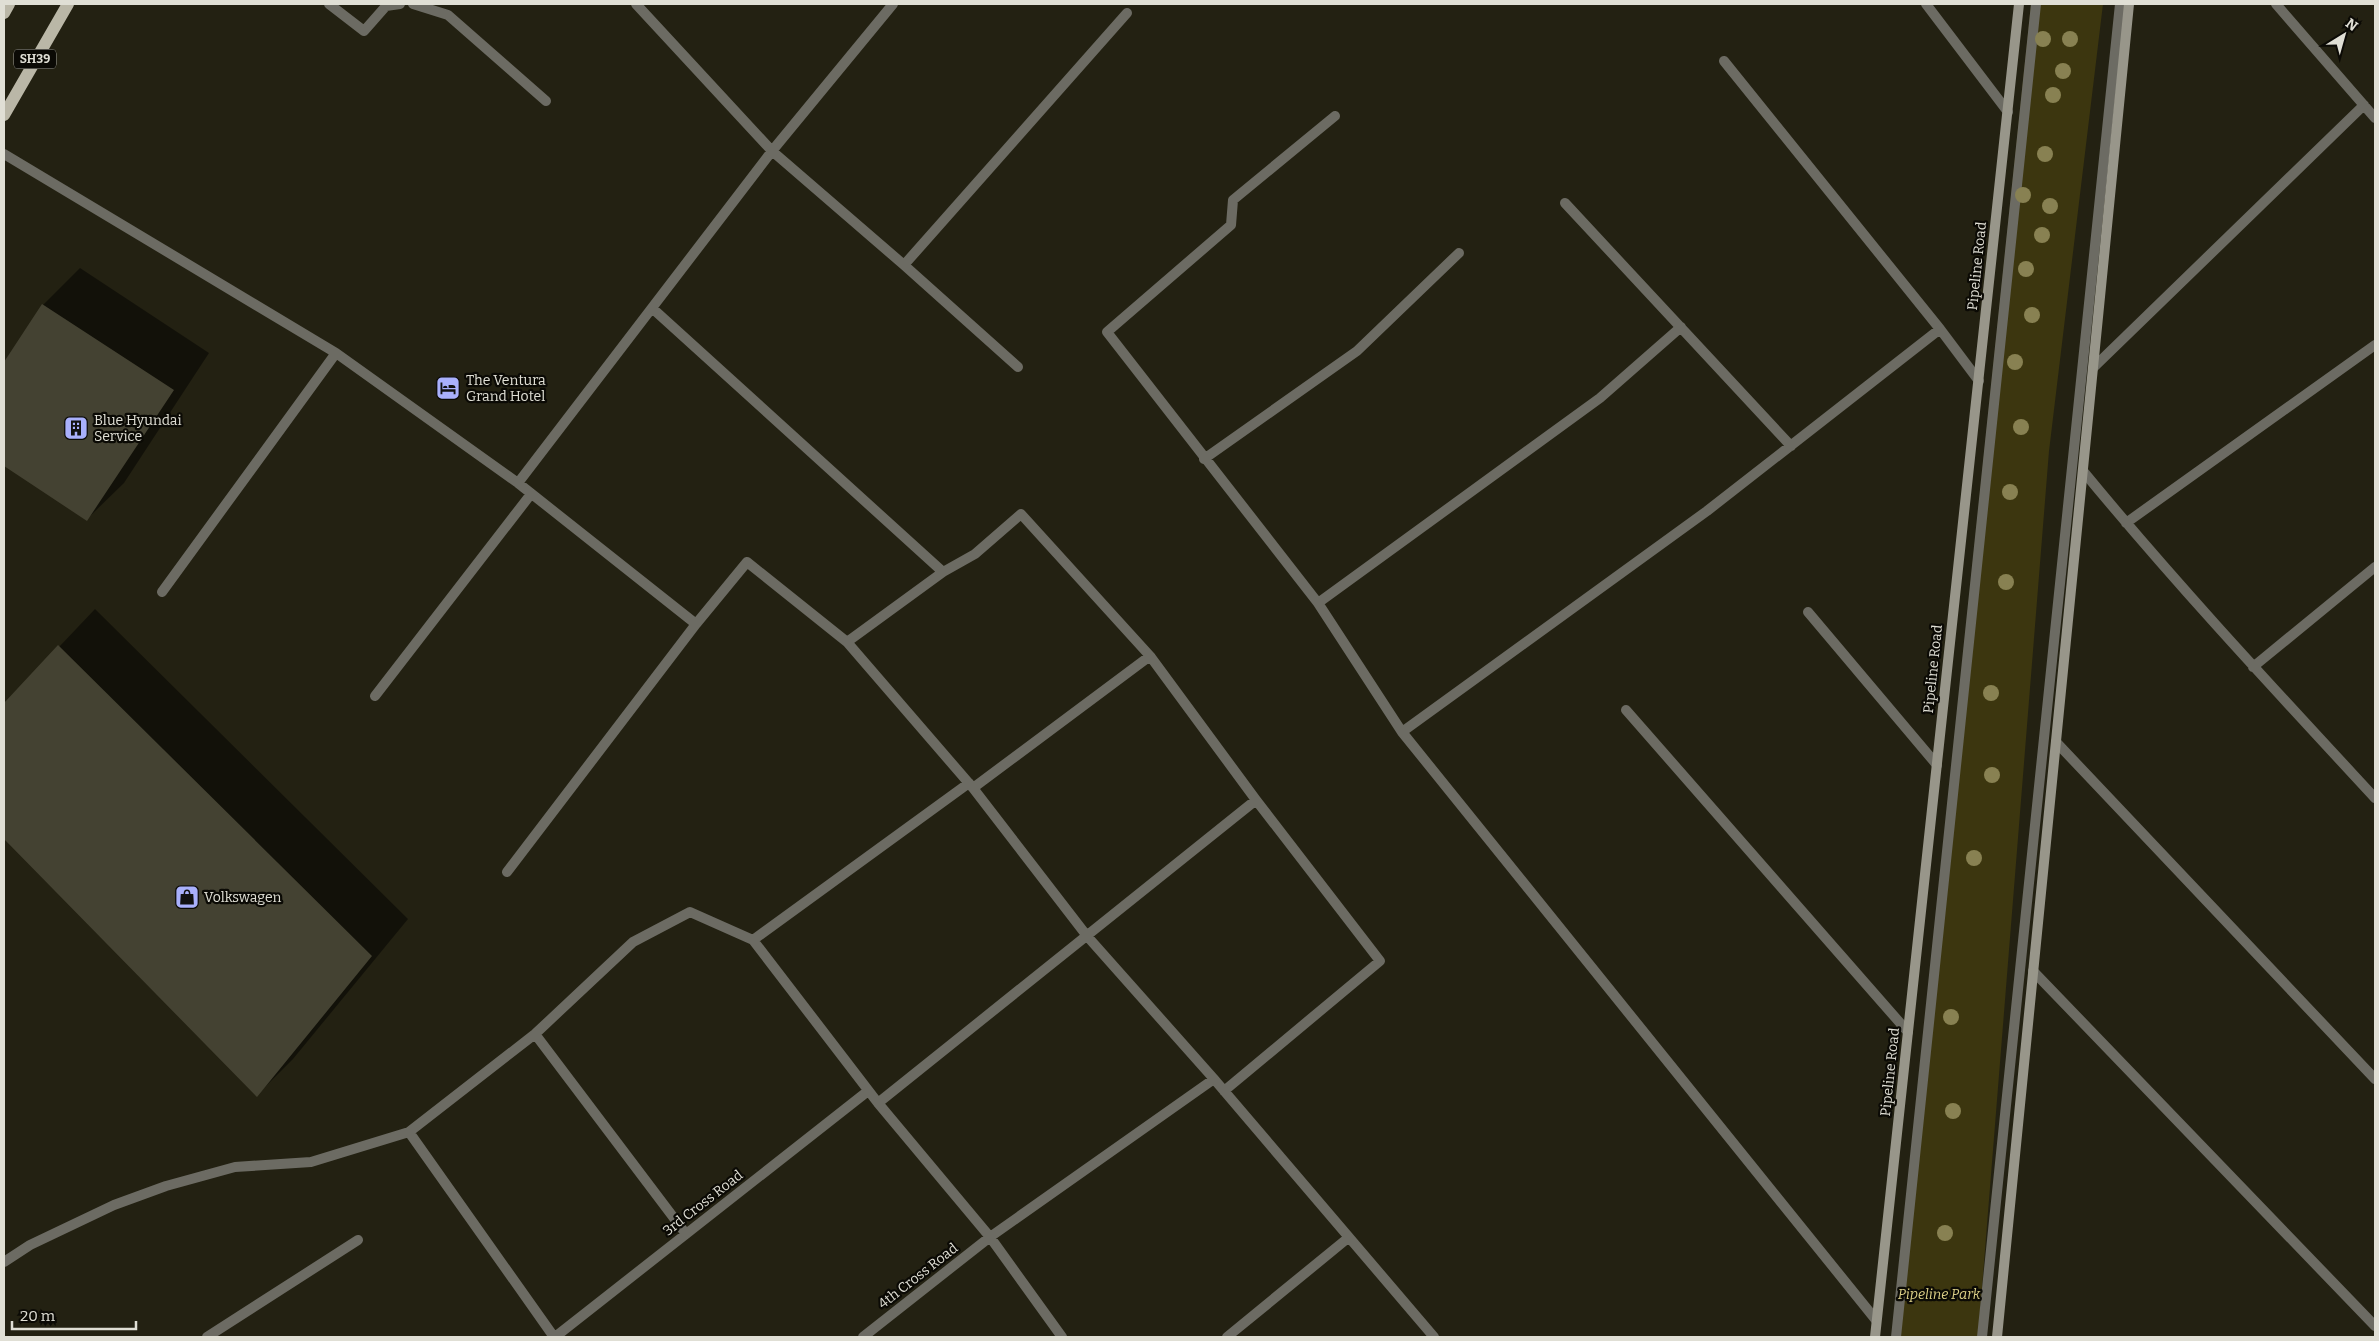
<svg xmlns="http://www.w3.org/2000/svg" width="2379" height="1341" font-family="Bitter,serif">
<rect width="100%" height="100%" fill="#232112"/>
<path fill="#3c360f" d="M2031 4H2103L2049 451 1978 1337H1892Z"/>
<path fill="#0007" d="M80 268 209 353 124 483 87 519 4 464V365L43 305Z
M95 609 408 919 293 1059 257 1095 4 837V705Z"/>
<path fill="#444232" d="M42 304 174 390 87 521 4 466V362Z
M58 645 372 956 257 1097 4 839V703Z"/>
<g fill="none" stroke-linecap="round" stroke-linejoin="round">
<path stroke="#6c6b63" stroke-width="10" d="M329 4 364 31 386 6 400 4
M413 4 448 15 546 101"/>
<path stroke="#6c6b63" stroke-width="10" d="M1896 1337 2036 4
M1982 1337 2120 4"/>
<path stroke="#6c6b63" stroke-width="10" d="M636 4 772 151 904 265 1018 367
M1926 4 2008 112
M2276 4 2375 118
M1724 61 1940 329 1979 381
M1335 116 1233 200 1231 225 1107 332 1318 603 1402 732 1876 1320
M4 154 336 353 518 483 696 624
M1565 203 1791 446
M904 265 1127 13
M652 308 943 572
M2093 368 2364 105
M1204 459 1357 351 1459 253
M2083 471C2176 584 2276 691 2375 798
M518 483 772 151 893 4
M2126 523 2375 345
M162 592 336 353
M1318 603 1600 398 1681 327
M1808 612 1937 765
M847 642 943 572 975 554 1021 514 1150 656 1256 800 1380 961 1224 1091
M2253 667 2375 567
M375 696 531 494
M1626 710 1908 1032
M1402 732 1707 511 1940 329
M2056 742 2375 1079
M973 788 1150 656
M507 872 696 624 747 562 847 642 973 788 1087 936 1214 1079 1434 1337
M753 940 969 783
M2033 971 2375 1326
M535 1034 686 1234
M878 1103 1256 800
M409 1132 535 1034 633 942 690 912 753 940 878 1103 990 1237 1062 1337
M4 1262 30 1245 114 1205 166 1186 235 1167 311 1162 409 1132 554 1337
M207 1337 358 1240
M555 1337 868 1091
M863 1337 990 1237 1214 1079
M1227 1337 1348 1238"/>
<path stroke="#98968a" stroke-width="10" d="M1875 1337 2019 4
M1997 1337 2129 4"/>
<path stroke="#bab7a7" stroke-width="12" d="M4 13 9 4
M4 115 68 4"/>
</g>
<g fill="#888152">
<circle cx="2043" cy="39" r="8"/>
<circle cx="2070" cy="39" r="8"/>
<circle cx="2063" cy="71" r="8"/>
<circle cx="2053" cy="95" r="8"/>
<circle cx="2045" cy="154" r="8"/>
<circle cx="2023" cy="195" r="8"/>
<circle cx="2050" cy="206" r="8"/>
<circle cx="2042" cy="235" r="8"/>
<circle cx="2026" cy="269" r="8"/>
<circle cx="2032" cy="315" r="8"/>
<circle cx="2015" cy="362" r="8"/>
<circle cx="2021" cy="427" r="8"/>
<circle cx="2010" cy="492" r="8"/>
<circle cx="2006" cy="582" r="8"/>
<circle cx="1991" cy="693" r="8"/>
<circle cx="1992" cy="775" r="8"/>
<circle cx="1974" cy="858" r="8"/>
<circle cx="1951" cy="1017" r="8"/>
<circle cx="1953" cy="1111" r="8"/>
<circle cx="1945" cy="1233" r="8"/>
</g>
<defs>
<g id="hotel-square" transform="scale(1.25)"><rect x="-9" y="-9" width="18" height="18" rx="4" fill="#a9b0fc" stroke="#0b0a05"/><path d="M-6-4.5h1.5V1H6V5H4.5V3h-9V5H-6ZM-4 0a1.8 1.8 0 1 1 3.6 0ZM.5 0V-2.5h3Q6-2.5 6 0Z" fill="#111"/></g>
<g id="building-square" transform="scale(1.25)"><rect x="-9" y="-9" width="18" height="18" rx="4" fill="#a9b0fc" stroke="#0b0a05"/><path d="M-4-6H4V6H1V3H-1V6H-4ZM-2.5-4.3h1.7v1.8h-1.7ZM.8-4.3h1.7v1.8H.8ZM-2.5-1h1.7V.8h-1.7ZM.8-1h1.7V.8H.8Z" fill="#111"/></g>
<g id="shop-square" transform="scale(1.25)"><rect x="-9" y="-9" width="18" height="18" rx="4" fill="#a9b0fc" stroke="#0b0a05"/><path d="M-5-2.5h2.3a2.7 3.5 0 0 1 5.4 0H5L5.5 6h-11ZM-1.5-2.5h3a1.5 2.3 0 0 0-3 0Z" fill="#111"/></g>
</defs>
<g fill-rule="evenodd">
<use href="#hotel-square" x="448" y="388"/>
<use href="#building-square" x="76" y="428"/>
<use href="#shop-square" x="187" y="897"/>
</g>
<g text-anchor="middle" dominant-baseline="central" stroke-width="4.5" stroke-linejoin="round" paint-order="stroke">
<rect fill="#0b0a05" stroke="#a09f97" stroke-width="1" x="14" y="49.5" width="42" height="19" rx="4"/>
<g font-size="12" font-weight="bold" fill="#e0dfd5">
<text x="35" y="59">SH39</text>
</g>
<g font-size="14" fill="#e0dfd5" stroke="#0b0a05">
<text transform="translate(1977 266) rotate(-84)">Pipeline Road</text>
<text transform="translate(1933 669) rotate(-84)">Pipeline Road</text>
<text transform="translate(1890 1072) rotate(-84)">Pipeline Road</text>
<text transform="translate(703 1203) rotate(-38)">3rd Cross Road</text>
<text transform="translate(918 1276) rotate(-38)">4th Cross Road</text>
</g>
<g font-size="14" fill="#e0dfd5" stroke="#0b0a05" text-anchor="start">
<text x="466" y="380">The Ventura<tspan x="466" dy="16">Grand Hotel</tspan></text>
<text x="94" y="420">Blue Hyundai<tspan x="94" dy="16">Service</tspan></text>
<text x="204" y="897">Volkswagen</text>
</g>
<g font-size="14" font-style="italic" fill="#dbcf87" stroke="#0b0a05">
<text x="1939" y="1294">Pipeline Park</text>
</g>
</g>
<rect width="2379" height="1341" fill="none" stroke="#e0dfd5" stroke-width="10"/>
<g transform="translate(2344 35) rotate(37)" stroke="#0b0a05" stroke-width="4" paint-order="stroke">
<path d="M0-4L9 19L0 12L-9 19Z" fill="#e0dfd5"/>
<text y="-8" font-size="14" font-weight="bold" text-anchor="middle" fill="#e0dfd5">N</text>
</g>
<path d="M12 1321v8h124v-8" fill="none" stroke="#e0dfd5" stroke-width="2.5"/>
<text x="20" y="1321" font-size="15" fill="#e0dfd5" stroke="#0b0a05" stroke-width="4" paint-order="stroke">20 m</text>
</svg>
